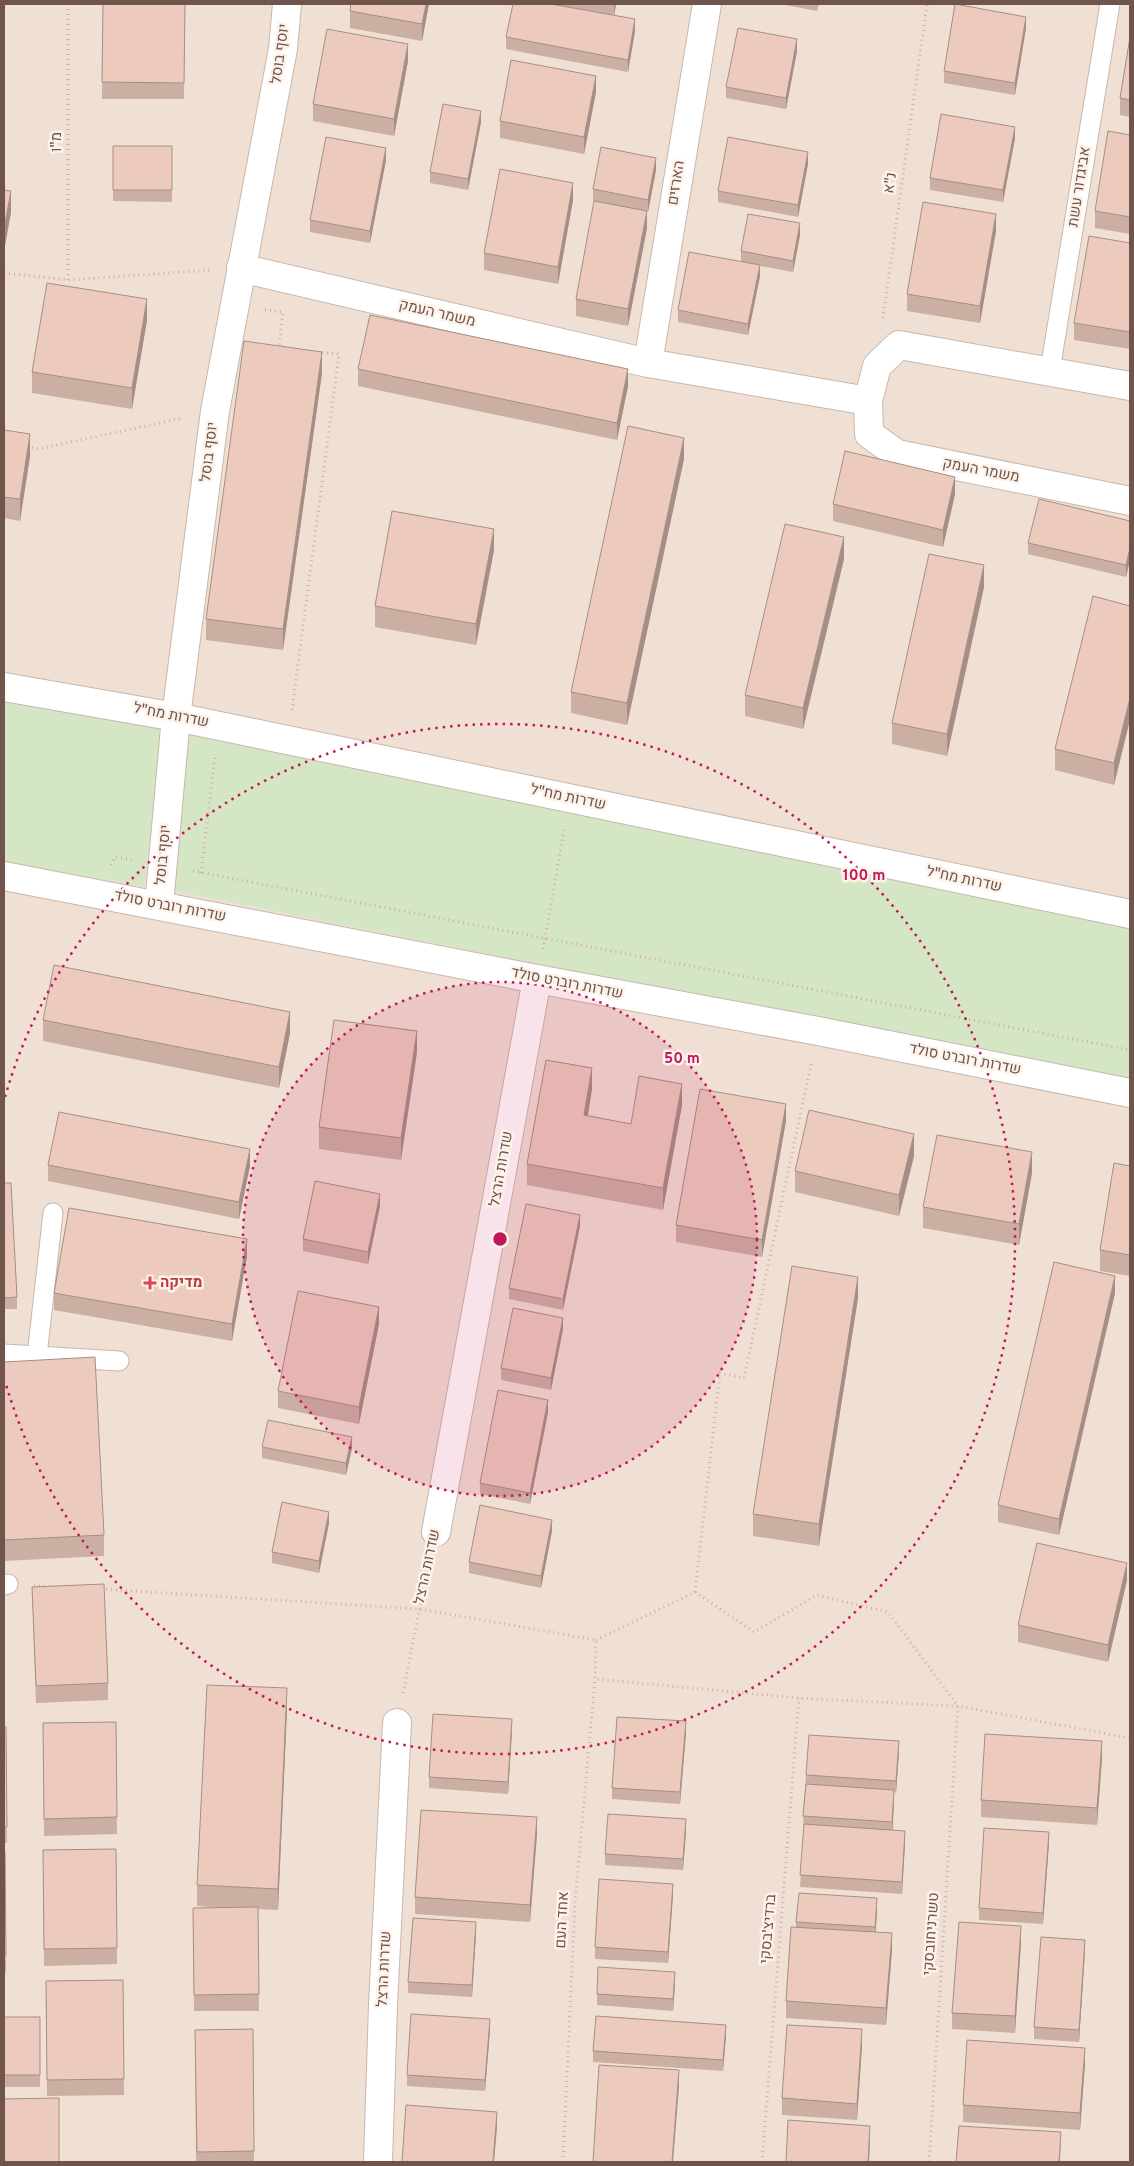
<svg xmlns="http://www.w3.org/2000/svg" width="1134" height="2166" font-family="Overpass,Heebo,sans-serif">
<rect width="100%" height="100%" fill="#faefe4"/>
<path fill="#f0e0d3" d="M4 4H1130V2162H4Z"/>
<path fill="#d5e6c4" d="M4 699 163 728 144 886 4 862Z
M187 733 1130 913V1082L173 891Z"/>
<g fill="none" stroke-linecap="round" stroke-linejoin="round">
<g stroke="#c9b6ac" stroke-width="21">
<path id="service" d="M1050 370 1110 4
M4 1354 119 1361
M37 1356 53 1213
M4 1585 8 1584"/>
</g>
<g stroke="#c9b6ac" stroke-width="30">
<path id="minor" d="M241 268 648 363 868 401
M648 363 707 4
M1130 386 899 345 877 366 868 401 869 434 897 454 1130 501
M159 905 176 717 215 411 283 49 287 4
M436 1532 537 979
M378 2162 383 2005 397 1723"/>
</g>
<g stroke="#c9b6ac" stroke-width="30">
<path id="tertiary" d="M4 687 176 717 1130 914
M4 876 537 979 818 1031 1130 1093"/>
</g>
<path stroke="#d1afa2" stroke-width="3" stroke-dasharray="1 4" stroke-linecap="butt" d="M4 273 68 280 211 270
M68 280V4
M265 310 283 312 279 347H281
M883 318 927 4
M27 447 38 449 183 418
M292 710 339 354 319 352
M111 865 115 857 133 860
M193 871 1130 1050
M201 873 215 756
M543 949 564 830
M34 1586 53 1587
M101 1589 419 1609 596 1640 595 1679 799 1698 958 1706 1130 1738
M695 1592 754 1632 817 1595 888 1612 958 1706 929 2162
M596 1640 695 1592 720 1373 744 1378 812 1060
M403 1693 429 1562
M563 2162 575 1902 595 1679
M762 2162 799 1698"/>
<use href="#service" stroke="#fff" stroke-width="19"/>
<use href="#minor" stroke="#fff" stroke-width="28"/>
<use href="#tertiary" stroke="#fff" stroke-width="28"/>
</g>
<path fill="#cbafa3" d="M103 4H185L184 99H102Z
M351 4H429L422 41 350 28V11Z
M513 4H616L614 16 635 31 628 72 506 49V37Z
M780 4H819L817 11Z
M1026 28 1015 95 944 83V71Z
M1130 37V117L1120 115V98Z
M797 51 786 109 726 98V87Z
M408 61 394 136 313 121V104Z
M596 92 584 154 500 138V121Z
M481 122 468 190 430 183V172Z
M1130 135V234L1095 228V211Z
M1015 138 1003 202 930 190V178Z
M113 146H172V202L113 201Z
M386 160 370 243 310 232V220Z
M808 164 798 217 718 202V191Z
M656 170 648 212 647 211V228L628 326 576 316V299L599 202 593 201V189Z
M573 200 558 284 484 270V253Z
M996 231 980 323 907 311V294Z
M800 235 793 272 760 266V276L748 335 678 322V310L741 261V251Z
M1130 243V349L1074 340V323Z
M147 320 132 409 32 393V372Z
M358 369 628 386 617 440 358 386Z
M322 373 283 650 206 640V619Z
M4 430 30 456 20 521 4 518Z
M684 459 627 725 571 713V692Z
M955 494 943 547 833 521V504Z
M1130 521V560L1126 577 1028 554V543Z
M494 550 476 645 375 627V606Z
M844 559 803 729 745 716V695Z
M984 587 947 756 892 744V723Z
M1130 606 1114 785 1055 770V749Z
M43 1020 290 1033 279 1088 43 1041Z
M417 1052 401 1160 319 1149V1127Z
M592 1089 588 1116 631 1124 682 1105 663 1210 527 1185V1164Z
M786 1121 762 1257 676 1242V1225Z
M914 1156 899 1216 795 1192V1171Z
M48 1165 250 1166 239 1219 48 1181Z
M1130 1166V1276L1100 1271V1250Z
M1032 1173 1019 1245 923 1228V1207Z
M4 1183 17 1297V1309H4Z
M380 1206 368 1264 303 1251V1239Z
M580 1226 563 1310 509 1299V1288Z
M247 1256 232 1341 54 1310V1293Z
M1115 1293 1059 1535 998 1522V1505Z
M858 1298 819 1546 753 1536V1514Z
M379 1324 359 1424 278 1408V1391Z
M563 1329 551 1390 501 1380V1368Z
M4 1362 104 1535V1556L4 1561Z
M548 1412 530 1504 480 1494V1483Z
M262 1447 352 1448 346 1475 262 1458Z
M329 1523 319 1573 272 1563V1552Z
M552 1531 541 1588 469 1573V1562Z
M1127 1580 1108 1662 1018 1642V1625Z
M32 1587 108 1683V1700L36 1703Z
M287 1710 278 1910 258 1909 259 2011H194L193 1908H226L197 1906V1885Z
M116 1722 117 1834 44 1836 43 1723Z
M4 1727H6L7 1843H4Z
M512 1731 508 1794 429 1788V1777Z
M686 1733 680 1804 612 1799V1788Z
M899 1752 896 1793 894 1792 893 1830 905 1843 902 1894 800 1887 804 1828 803 1816 806 1775Z
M1102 1758 1097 1825 981 1817V1800Z
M686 1831 683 1870 605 1865V1854Z
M537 1834 530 1922 415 1914V1897Z
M1049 1843 1043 1924 979 1920V1908Z
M116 1849 117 1964 44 1966 43 1850Z
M4 1851H5L6 1973H4Z
M673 1895 668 1963 595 1959V1947Z
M877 1910 876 1932 892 1950 886 2025 786 2018V2001L796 1927V1922Z
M476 1934 472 1997 408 1993V1982Z
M1021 1943 1015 2033 952 2029V2013Z
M1085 1951 1079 2042 1034 2039V2027Z
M123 1980 124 2095 47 2096 46 1981Z
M675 1984 673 2011 597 2005V1994Z
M4 2017H40V2087H4Z
M253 2029 254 2162H196L195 2030Z
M490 2030 485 2091 407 2086V2075Z
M726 2036 723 2071 593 2062V2051Z
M862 2046 857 2120 782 2115V2098Z
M1085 2064 1080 2130 963 2122V2105Z"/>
<path fill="#a58e85" d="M426 4H429L422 41V24Z
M614 4H616L614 16Z
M1026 17V28L1015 95V83Z
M635 19V31L628 72V60Z
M797 39V51L786 109V98Z
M408 44V61L394 136V119Z
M596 76V92L584 154V137Z
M481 111V122L468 190V179Z
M1015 127V138L1003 202V190Z
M386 148V160L370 243V231Z
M808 152V164L798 217V205Z
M656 158V170L648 212V200Z
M573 183V200L558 284V267Z
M11 191V213L4 251V229Z
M647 211V228L628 326V309Z
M996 214V231L980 323V306Z
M800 223V235L793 272V261Z
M760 265V276L748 335V324Z
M147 299V320L132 409V388Z
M322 352V373L283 650V629Z
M628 369V386L617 440V423Z
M30 434V456L20 521V499Z
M684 438V459L627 725V703Z
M955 477V494L943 547V530Z
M494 529V550L476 645V624Z
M844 537V559L803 729V708Z
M1130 548V560L1126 577V565Z
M984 565V587L947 756V734Z
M1130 698V720L1114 785V763Z
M290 1012V1033L279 1088V1067Z
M417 1031V1052L401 1160V1138Z
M592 1068V1089L584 1137V1115Z
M682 1084V1105L663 1210V1188Z
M786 1104V1121L762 1257V1240Z
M914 1134V1156L899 1216V1195Z
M250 1149V1166L239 1219V1202Z
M1032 1152V1173L1019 1245V1224Z
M380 1194V1206L368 1264V1252Z
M580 1215V1226L563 1310V1299Z
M247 1239V1256L232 1341V1324Z
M1115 1276V1293L1059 1535V1519Z
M858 1277V1298L819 1546V1524Z
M379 1307V1324L359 1424V1407Z
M563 1318V1329L551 1390V1378Z
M548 1400V1412L530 1504V1493Z
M352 1437V1448L346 1475V1463Z
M329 1512V1523L319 1573V1561Z
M552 1520V1531L541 1588V1576Z
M1127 1563V1580L1108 1662V1645Z
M287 1688V1710L278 1910V1889Z
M512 1719V1731L508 1794V1782Z
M686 1721V1733L680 1804V1792Z
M899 1741V1752L896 1793V1781Z
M1102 1741V1758L1097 1825V1808Z
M894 1790V1802L892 1834V1822Z
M537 1817V1834L530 1922V1905Z
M686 1819V1831L683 1870V1859Z
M905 1831V1843L902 1894V1882Z
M1049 1832V1843L1043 1924V1913Z
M673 1884V1895L668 1963V1952Z
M877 1898V1910L875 1939V1927Z
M476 1922V1934L472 1997V1985Z
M1021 1926V1943L1015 2033V2016Z
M892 1933V1950L886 2025V2008Z
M1085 1940V1951L1079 2042V2030Z
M675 1972V1984L673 2011V1999Z
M490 2019V2030L485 2091V2080Z
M726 2025V2036L723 2071V2060Z
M862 2029V2046L857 2120V2104Z
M1085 2048V2064L1080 2130V2113Z
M679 2070V2087L673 2162H672Z
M497 2112V2128L494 2162H493Z
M870 2126V2143L869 2162H868Z
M1061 2132 1060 2162H1059Z"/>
<path fill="#eccbbe" stroke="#a58e85" d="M103 4H185L184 83 102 82Z
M351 4H426L422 24 350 11Z
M513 4H551L635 19 628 60 506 37Z
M955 4 1026 17 1015 83 944 71Z
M738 28 797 39 786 98 726 87Z
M327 29 408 44 394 119 313 104Z
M1130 37V100L1120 98Z
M511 60 596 76 584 137 500 121Z
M443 104 481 111 468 179 430 172Z
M941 114 1015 127 1003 190 930 178Z
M1108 131 1130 135V217L1095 211Z
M326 137 386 148 370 231 310 220Z
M728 137 808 152 798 205 718 191Z
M113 146H172V190H113Z
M601 147 656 158 648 200 593 189Z
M500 169 573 183 558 267 484 253Z
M4 190 11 191 4 229Z
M594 201 647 211 628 309 576 299Z
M923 202 996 214 980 306 907 294Z
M748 214 800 223 793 261 741 251Z
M1089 236 1130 243V332L1074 323Z
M689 252 760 265 748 324 678 310Z
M47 283 147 299 132 388 32 372Z
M370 315 628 369 617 423 358 369Z
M244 341 322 352 283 629 206 619Z
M628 426 684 438 627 703 571 692Z
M4 430 30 434 20 499 4 497Z
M845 451 955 477 943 530 833 504Z
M1039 499 1130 521V548L1126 565 1028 543Z
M392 511 494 529 476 624 375 606Z
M785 524 844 537 803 708 745 695Z
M929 554 984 565 947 734 892 723Z
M1093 596 1130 606V698L1114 763 1055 749Z
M54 965 290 1012 279 1067 43 1020Z
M334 1020 417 1031 401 1138 319 1127Z
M546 1060 592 1068 584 1115 631 1124 639 1076 682 1084 663 1188 527 1164Z
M700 1089 786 1104 762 1240 676 1225Z
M809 1110 914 1134 899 1195 795 1171Z
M59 1112 250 1149 239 1202 48 1165Z
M937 1135 1032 1152 1019 1224 923 1207Z
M1114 1163 1130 1166V1255L1100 1250Z
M315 1181 380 1194 368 1252 303 1239Z
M4 1183H11L17 1297 4 1298Z
M526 1204 580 1215 563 1299 509 1288Z
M69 1208 247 1239 232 1324 54 1293Z
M1054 1262 1115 1276 1059 1519 998 1505Z
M792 1266 858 1277 819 1524 753 1514Z
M298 1291 379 1307 359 1407 278 1391Z
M513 1308 563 1318 551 1378 501 1368Z
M95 1357 104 1535 4 1540V1362Z
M498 1390 548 1400 530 1493 480 1483Z
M268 1420 352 1437 346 1463 262 1447Z
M282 1502 329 1512 319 1561 272 1552Z
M480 1505 552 1520 541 1576 469 1562Z
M1037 1543 1127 1563 1108 1645 1018 1625Z
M104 1584 108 1683 36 1686 32 1587Z
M207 1685 287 1688 278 1889 197 1885Z
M433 1714 512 1719 508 1782 429 1777Z
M617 1717 686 1721 680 1792 612 1788Z
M116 1722 117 1817 44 1819 43 1723Z
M4 1727H6L7 1827H4Z
M985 1734 1102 1741 1097 1808 981 1800Z
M809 1735 899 1741 896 1781 806 1775Z
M806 1784 894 1790 892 1822 803 1816Z
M421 1810 537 1817 530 1905 415 1897Z
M608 1814 686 1819 683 1859 605 1854Z
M804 1824 905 1831 902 1882 800 1875Z
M984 1828 1049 1832 1043 1913 979 1908Z
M116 1849 117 1948 44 1949 43 1850Z
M4 1851H5L6 1956H4Z
M599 1879 673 1884 668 1952 595 1947Z
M799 1893 877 1898 875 1927 796 1922Z
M258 1907 259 1994 194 1995 193 1908Z
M413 1918 476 1922 472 1985 408 1982Z
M959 1922 1021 1926 1015 2016 952 2013Z
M791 1927 892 1933 886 2008 786 2001Z
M1041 1937 1085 1940 1079 2030 1034 2027Z
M598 1967 675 1972 673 1999 597 1994Z
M123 1980 124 2079 47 2080 46 1981Z
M411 2014 490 2019 485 2080 407 2075Z
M596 2016 726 2025 723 2060 593 2051Z
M4 2017H40V2075H4Z
M787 2025 862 2029 857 2104 782 2098Z
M253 2029 254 2151 197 2152 195 2030Z
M967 2040 1085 2048 1080 2113 963 2105Z
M599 2065 679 2070 672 2162H593Z
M59 2098V2162H4V2099Z
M406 2105 497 2112 493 2162H402Z
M788 2120 870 2126 868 2162H786Z
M959 2126 1061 2132 1059 2162H956Z"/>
<circle cx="500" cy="1239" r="257" fill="#c2185b" fill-opacity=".12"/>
<g fill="none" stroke="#c2185b" stroke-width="2.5" stroke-dasharray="2.5 5">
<circle cx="500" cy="1239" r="257"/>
<path d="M5 1097A515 515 0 1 1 5 1381"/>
</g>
<path fill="#e0444e" stroke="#fdf3ea" stroke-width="2" d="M147.5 1275.5h5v5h5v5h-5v5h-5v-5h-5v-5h5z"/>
<g text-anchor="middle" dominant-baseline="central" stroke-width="5" stroke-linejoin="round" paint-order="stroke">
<g font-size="15" fill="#6f554c" stroke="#fdf3ea">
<text transform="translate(281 54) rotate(-82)">יוסף בוסל</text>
<text transform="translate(57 142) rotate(-90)">מ"ו</text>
<text transform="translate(677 183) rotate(-81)">הארזים</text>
<text transform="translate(891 183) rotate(-82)">נ"א</text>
<text transform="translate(1080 187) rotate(-81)">אביגדור עשת</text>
<text transform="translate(437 314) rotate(13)">משמר העמק</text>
<text transform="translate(210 452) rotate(-83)">יוסף בוסל</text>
<text transform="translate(981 471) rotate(11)">משמר העמק</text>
<text transform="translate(171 716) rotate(11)">שדרות מח"ל</text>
<text transform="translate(568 798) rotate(12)">שדרות מח"ל</text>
<text transform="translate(164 855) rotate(-85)">יוסף בוסל</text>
<text transform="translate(964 880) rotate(12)">שדרות מח"ל</text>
<text transform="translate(170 907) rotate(11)">שדרות רוברט סולד</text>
<text transform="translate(567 984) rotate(11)">שדרות רוברט סולד</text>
<text transform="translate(965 1060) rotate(11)">שדרות רוברט סולד</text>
<text transform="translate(502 1169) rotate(-80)">שדרות הרצל</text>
<text transform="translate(428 1567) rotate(-78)">שדרות הרצל</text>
<text transform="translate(563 1920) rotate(-87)">אחד העם</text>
<text transform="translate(769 1929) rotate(-85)">ברדיצ'בסקי</text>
<text transform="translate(932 1934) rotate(-86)">טשרניחובסקי</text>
<text transform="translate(385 1969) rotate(-87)">שדרות הרצל</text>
</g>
<g font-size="15" font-weight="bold" fill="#be3a42" stroke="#fdf3ea" text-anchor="start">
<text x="160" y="1283">מדיקה</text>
</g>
</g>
<circle cx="500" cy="1239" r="8" fill="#c2185b" stroke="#fdf3ea" stroke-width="2.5"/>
<g font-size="15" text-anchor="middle" font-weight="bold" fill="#c2185b" stroke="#fdf3ea" stroke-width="5" stroke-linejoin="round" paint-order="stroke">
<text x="864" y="880">100 m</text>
<text x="682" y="1063">50 m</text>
</g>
<rect width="1134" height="2166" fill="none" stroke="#6f554c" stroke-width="10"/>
</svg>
